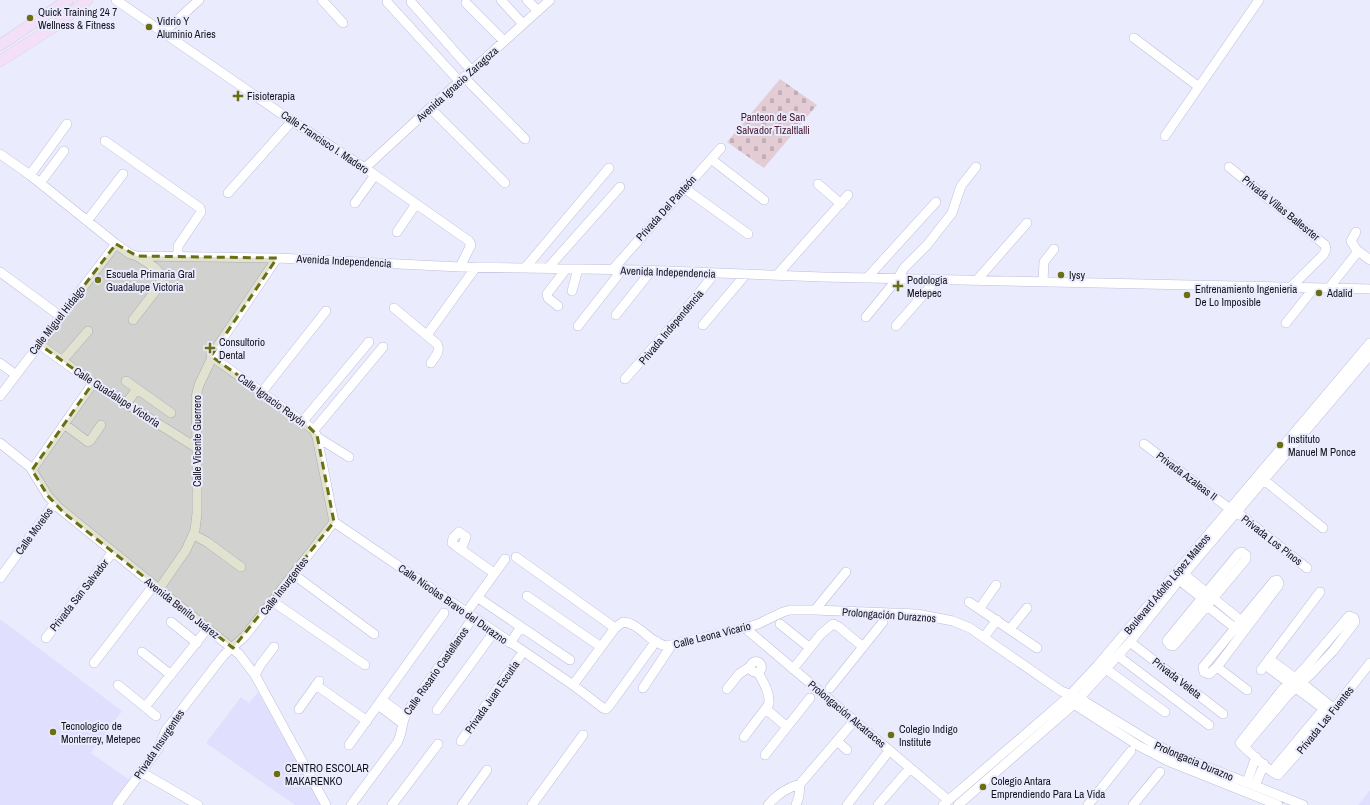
<svg xmlns="http://www.w3.org/2000/svg" width="1370" height="805" font-family="'Archivo Narrow',sans-serif">
<defs>
<pattern id="cemetery-stones" width="16" height="16" patternUnits="userSpaceOnUse"><rect width="16" height="16" fill="#e3ccd4"/><path d="M2 7V4a2 2 0 0 1 4 0v3zM10 15v-3a2 2 0 0 1 4 0v3z" fill="#c2aeb6"/></pattern>
</defs>
<rect width="100%" height="100%" fill="#ebebfe"/>
<path fill="#e0e0fe" d="M0 619 122 711 91 753 131 781 114 805H0Z
M258 692 321 805H295L206 743 241 697 249 703Z
M1370 790V805H1358Z"/>
<path fill="url(#cemetery-stones)" d="M780 79 817 105 764 168 727 142Z"/>
<g fill="none" stroke-linecap="round" stroke-linejoin="round">
<g stroke="#bdbddb" stroke-width="10">
<path id="minor" d="M116 0 292 121 365 168 469 241 471 245 460 267
M322 0 343 23
M501 0 523 24
M527 0 538 11
M387 2 459 81
M411 2 471 70
M466 3 504 41
M163 33 199 0
M1134 38 1199 87
M464 77C484 98 505 118 525 139
M430 108 505 183
M1165 136 1259 0
M105 141 200 208 201 212 178 246V256
M0 154 30 175 116 244 130 254 137 256 277 258 460 267 641 270 823 277 1370 289
M711 159 764 200
M1229 167 1325 245 1326 249 1324 254 1291 287
M365 168 430 108 550 0
M30 175 67 124
M40 183 64 151
M818 184 841 204
M684 188 748 234
M228 193 292 121
M355 203 375 175
M87 221 123 174
M397 232 416 204
M1357 250 1370 260
M525 268 609 168
M548 268 620 187
M612 270 721 148
M0 272 60 316
M777 275 848 195
M867 278 936 202
M977 280 1027 223
M1043 281 1044 262 1054 249
M1329 288 1356 254V249L1351 241 1356 232
M572 291 578 269
M558 306 548 298 547 294 566 269
M394 308 437 344C441 351 435 357 431 363
M616 315 651 271
M866 317 898 278 904 268 927 245 952 213 961 186 976 167
M133 320 160 285 162 275 154 267 137 256
M1286 323 1314 288
M703 325 746 274
M578 326 622 270
M896 326 937 279
M427 335 476 267
M39 344 93 383 197 448
M211 356 314 430 317 437 334 522
M62 361 88 331
M0 363 16 375
M625 379 679 318 715 273
M126 381 171 413
M262 392 326 311
M0 396 116 244
M126 404 137 389
M303 421 369 342
M64 424 88 442 90 441 101 425
M314 430 383 347
M317 437 349 457
M0 443 30 467 48 496 59 508 239 654 255 675 326 805
M1144 444 1230 509
M32 470 93 383
M1264 480 1323 528
M1237 512 1307 568
M334 522 573 685 603 708 606 709 609 706 656 641
M194 535 207 542 241 567
M461 550 466 537 459 532 453 538 452 543 456 546 494 573
M1242 552 1246 555V559L1175 644 1173 646 1170 645 1167 641 1169 638 1239 553Z
M516 557 615 628
M1179 570 1245 624
M293 574 374 634
M0 578 54 504
M1179 580 1202 598 1207 606 1240 632
M1277 580 1279 583 1278 586 1217 667 1209 674 1204 672 1203 667 1274 581Z
M159 589 186 550 195 530 197 513V448L196 397 199 385 217 347 277 258
M527 596 601 647
M477 597 570 660
M272 601 365 665
M969 602 1037 648
M980 608 996 585
M815 610 846 572
M466 613 505 559
M171 622 197 643
M780 624 810 648
M745 628 948 800
M1010 629 1027 608
M984 637 997 620
M46 638 112 553
M1130 642 1223 714
M510 643 521 627
M142 652 171 675
M1118 656 1209 725
M1269 659 1302 683 1333 708
M750.5 667a5.5 5.5 0 1 1 11 0a5.5 5.5 0 1 1-11 0Z
M94 663 154 585
M1265 665 1328 712
M1217 667 1247 690
M793 669 821 634 833 624 839 627 863 647
M1106 669 1165 712
M1261 670 1320 592
M255 675 261 664 274 647
M118 685 156 716
M316 685 367 721
M573 685 615 628 623 622C640 623 650 644 667 646L745 628 758 624 783 612 790 610H815L917 614 953 621 970 628 1061 691 1079 698 1151 742 1172 753 1303 805
M643 688 671 646
M830 688 883 622
M727 689 739 674 751 666
M382 700 404 716
M1069 701 1139 746 1168 761 1278 805
M378 705 402 723
M145 707 208 628
M299 709 319 681
M766 709 787 727
M437 710 494 632
M744 737 769 704C770 692 763 682 758 672
M461 741 523 652
M837 741 847 750
M349 745 444 613
M1244 747 1287 696 1310 675 1333 651 1355 622 1354 618 1349 616 1304 669 1282 690 1240 743 1244 747C1252 754 1269 772 1278 775L1311 738 1370 663
M765 755 810 698
M1272 771 1328 704
M141 772 198 805
M1247 782 1256 757
M1255 786 1264 764
M117 805 158 749 166 730 216 665 224 655 245 636 334 522
M351 805 397 743C403 733 401 722 407 712L473 618
M392 805 438 744
M462 805 487 770
M532 805 583 735
M768 805C777 794 786 788 800 784
M796 805 799 796 800 784 854 721
M847 805 889 751
M878 805 910 768
M943 805 1066 699 1098 665 1370 343
M958 805 1074 704 1106 669 1130 642 1184 574 1370 355
M1088 805 1131 751
M1133 805 1160 772"/>
</g>
<g stroke="#d5d5d6" stroke-width="12">
<path id="major" d="M0 45 68 0
M0 61 58 24 87 0"/>
</g>
<use href="#minor" stroke="#fff" stroke-width="9"/>
<use href="#major" stroke="#f3dff8" stroke-width="11"/>
</g>
<path fill="#6b6f13" fill-opacity="0.2" stroke="#6b6f13" stroke-width="3" stroke-dasharray="8 5" stroke-linejoin="round" d="M116 244 137 256 277 258 211 356 303 421 317 435 334 522 233 648 64 513 48 496 32 470 93 383 39 344Z"/>
<g fill="#6b6f13" stroke="#ebebfe" stroke-width="1.5">
<circle cx="30" cy="18" r="4"/>
<circle cx="149" cy="27" r="4"/>
<path d="M236 90h4v4h4v4h-4v4h-4v-4h-4v-4h4z"/>
<circle cx="1061" cy="275" r="4"/>
<circle cx="98" cy="280" r="4"/>
<path d="M896 280h4v4h4v4h-4v4h-4v-4h-4v-4h4z"/>
<circle cx="1319" cy="293" r="4"/>
<circle cx="1187" cy="295" r="4"/>
<path d="M208 342h4v4h4v4h-4v4h-4v-4h-4v-4h4z"/>
<circle cx="1280" cy="445" r="4"/>
<circle cx="53" cy="732" r="4"/>
<circle cx="891" cy="735" r="4"/>
<circle cx="277" cy="774" r="4"/>
<circle cx="983" cy="787" r="4"/>
</g>
<g text-anchor="middle" dominant-baseline="central" stroke-width="4" stroke-linejoin="round" paint-order="stroke">
<g font-size="11" fill="#13131d" stroke="#ebebfe" text-anchor="start">
<text x="38" y="12">Quick Training 24 7<tspan x="38" dy="13">Wellness &amp; Fitness</tspan></text>
<text x="157" y="21">Vidrio Y<tspan x="157" dy="13">Aluminio Aries</tspan></text>
<text x="247" y="96">Fisioterapia</text>
<text x="106" y="274">Escuela Primaria Gral<tspan x="106" dy="13">Guadalupe Victoria</tspan></text>
<text x="1069" y="275">Iysy</text>
<text x="907" y="280">Podologia<tspan x="907" dy="13">Metepec</tspan></text>
<text x="1195" y="289">Entrenamiento Ingenieria<tspan x="1195" dy="13">De Lo Imposible</tspan></text>
<text x="1327" y="293">Adalid</text>
<text x="219" y="342">Consultorio<tspan x="219" dy="13">Dental</tspan></text>
<text x="1288" y="439">Instituto<tspan x="1288" dy="13">Manuel M Ponce</tspan></text>
<text x="61" y="726">Tecnologico de<tspan x="61" dy="13">Monterrey, Metepec</tspan></text>
<text x="899" y="729">Colegio Indigo<tspan x="899" dy="13">Institute</tspan></text>
<text x="285" y="768">CENTRO ESCOLAR<tspan x="285" dy="13">MAKARENKO</tspan></text>
<text x="991" y="781">Colegio Antara<tspan x="991" dy="13">Emprendiendo Para La Vida</tspan></text>
</g>
<g font-size="11" fill="#13131d" stroke="#ebebfe">
<text transform="translate(457 84) rotate(-42)">Avenida Ignacio Zaragoza</text>
<text transform="translate(325 142) rotate(34)">Calle Francisco I. Madero</text>
<text transform="translate(666 208) rotate(-48)">Privada Del Panteón</text>
<text transform="translate(1281 208) rotate(39)">Privada Villas Ballesrter</text>
<text transform="translate(344 261) rotate(3)">Avenida Independencia</text>
<text transform="translate(668 272) rotate(2)">Avenida Independencia</text>
<text transform="translate(57 320) rotate(-52)">Calle Miguel Hidalgo</text>
<text transform="translate(671 327) rotate(-50)">Privada Independencia</text>
<text transform="translate(117 397) rotate(33)">Calle Guadalupe Victoria</text>
<text transform="translate(272 400) rotate(36)">Calle Ignacio Rayón</text>
<text transform="translate(197 441) rotate(-90)">Calle Vicente Guerrero</text>
<text transform="translate(1187 476) rotate(37)">Privada Azaleas II</text>
<text transform="translate(34 531) rotate(-54)">Calle Morelos</text>
<text transform="translate(1272 540) rotate(38)">Privada Los Pinos</text>
<text transform="translate(1167 584) rotate(-50)">Boulevard Adolfo López Mateos</text>
<text transform="translate(284 586) rotate(-52)">Calle Insurgentes</text>
<text transform="translate(79 595) rotate(-52)">Privada San Salvador</text>
<text transform="translate(453 604) rotate(35)">Calle Nicolas Bravo del Durazno</text>
<text transform="translate(182 608) rotate(38)">Avenida Benito Juárez</text>
<text transform="translate(889 615) rotate(4)">Prolongación Duraznos</text>
<text transform="translate(712 635) rotate(-14)">Calle Leona Vicario</text>
<text transform="translate(436 671) rotate(-55)">Calle Rosario Castellanos</text>
<text transform="translate(1177 678) rotate(38)">Privada Veleta</text>
<text transform="translate(492 697) rotate(-55)">Privada Juan Escutia</text>
<text transform="translate(847 714) rotate(40)">Prolongación Alcatraces</text>
<text transform="translate(1325 720) rotate(-51)">Privada Las Fuentes</text>
<text transform="translate(159 744) rotate(-56)">Privada Insurgentes</text>
<text transform="translate(1194 761) rotate(23)">Prolongacia Durazno</text>
</g>
<g font-size="11" fill="#4a1c31" stroke="#ebebfe">
<text x="773" y="117">Panteon de San<tspan x="773" dy="13">Salvador Tizaltlalli</tspan></text>
</g>
</g>
</svg>
